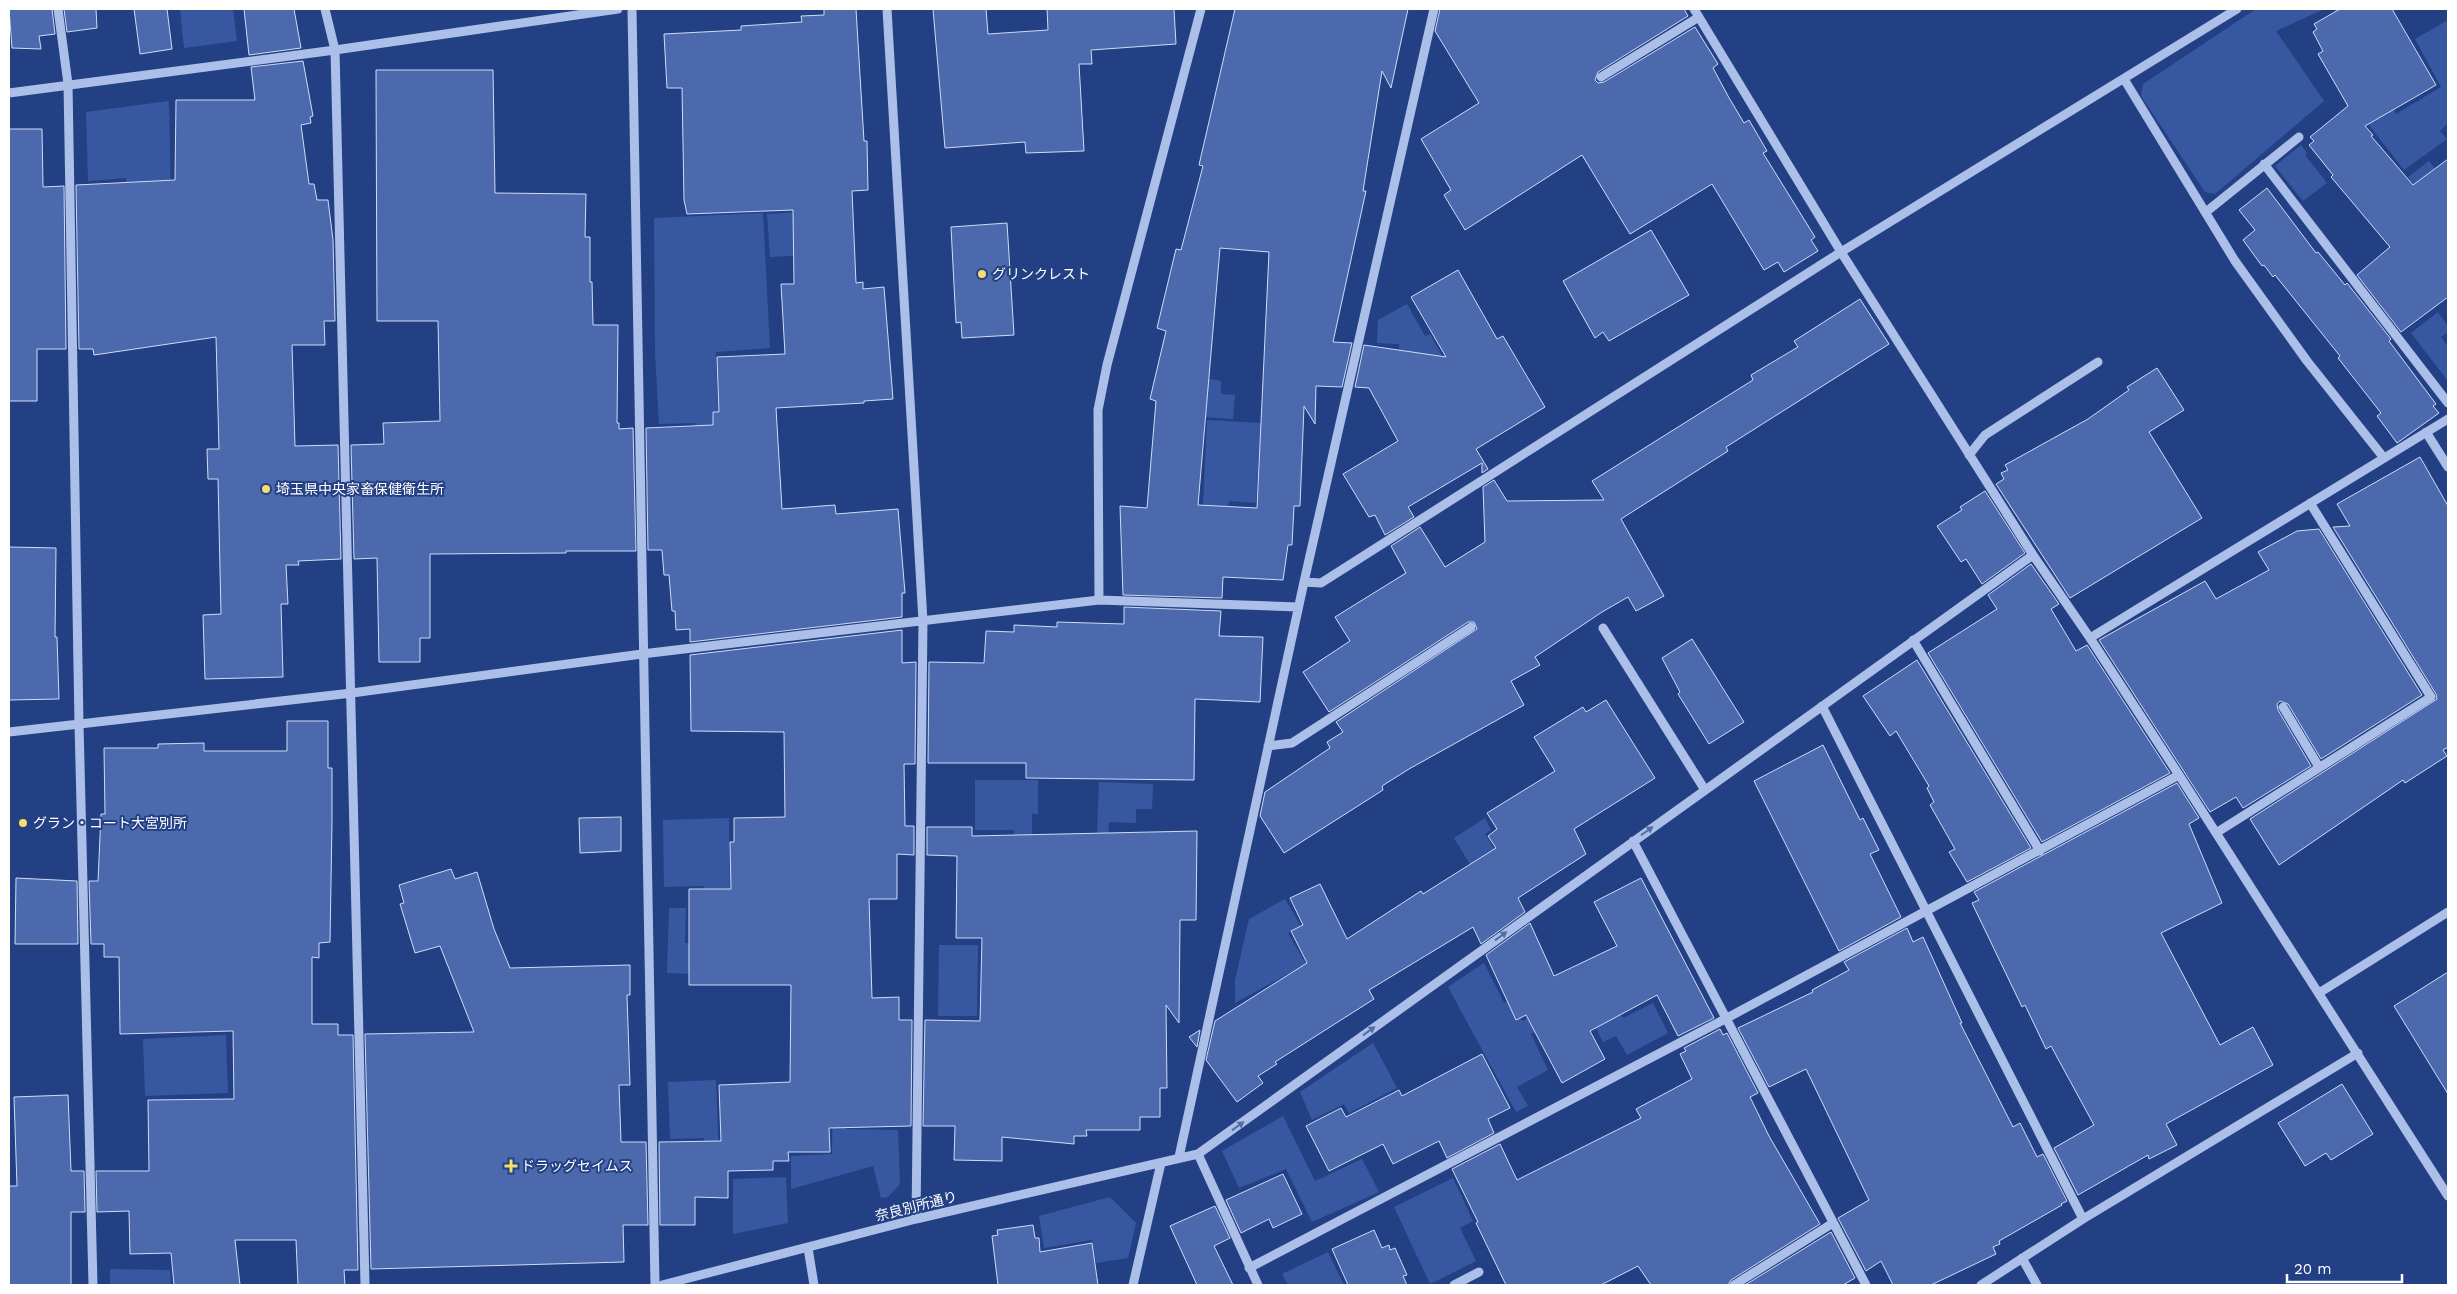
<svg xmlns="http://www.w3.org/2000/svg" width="2457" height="1294" font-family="'Work Sans','Noto Sans JP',sans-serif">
<rect width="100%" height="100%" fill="#234084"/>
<path fill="#3758a1" d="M180 9H233L237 41 184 48Z
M2256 9H2324L2276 31 2324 101 2215 194 2205 192 2141 96 2143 84Z
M2448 20V123L2440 131 2447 139 2404 170 2349 99 2378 82 2396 114 2441 87 2415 39Z
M169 101 171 202 126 234V178L88 181 86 112Z
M2301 145 2307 153 2305 155 2327 183 2303 201 2275 166Z
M2429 161 2448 187V230L2408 177Z
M797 212 806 255 770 257 767 214Z
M763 213 770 348 716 352 718 411 712 412 713 424H720L696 443 695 423 659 424 655 354 654 218Z
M1407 304 1425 336 1430 334 1444 359 1398 367 1399 344 1377 343 1378 320Z
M2438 312 2448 326V332L2441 337 2448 346V381L2411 333Z
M1200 377 1221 381V394L1235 395 1233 419 1189 416Z
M1207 420 1261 423 1256 503 1229 501 1228 507 1203 505Z
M975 780H1038V814H1032V839L1014 857V830H975Z
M1099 782 1153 784 1152 809H1136V823L1109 822 1107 858H1096Z
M729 818 730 902H705L704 886 664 887 663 820Z
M1485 818 1491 830 1485 834 1520 892 1496 907 1454 838Z
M1285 899 1301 926 1288 933 1306 964 1235 1003V980L1249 919Z
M669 908H686L685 943 726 944 725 975 667 973Z
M939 945H978L977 1016H938Z
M1484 963 1504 1003 1513 1000 1522 1021 1570 999 1576 1012 1531 1034 1548 1070 1517 1087 1528 1106 1516 1112 1448 987Z
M1653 1003 1668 1033 1627 1055 1616 1036 1603 1042 1593 1022 1617 1009 1623 1018Z
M226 1035 228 1093 145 1096 143 1039Z
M1373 1043 1397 1088 1349 1113 1344 1104 1312 1120 1300 1092Z
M716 1080 719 1164H705L704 1138 670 1139 668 1082Z
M833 1092 846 1093V1129L898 1130 900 1184 888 1197 881 1198 873 1166 791 1189V1156L832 1154Z
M1283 1116 1315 1181 1362 1159 1379 1192 1312 1222 1286 1169 1239 1188 1222 1151Z
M786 1177 788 1223 733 1234V1179Z
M1453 1178 1473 1221 1460 1228 1476 1261 1430 1284 1394 1207Z
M1110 1197 1136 1223 1128 1258 1096 1263 1092 1240 1044 1248 1039 1216Z
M1328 1252 1344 1285H1288L1282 1274Z
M110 1269 170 1270 171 1285H110Z"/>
<path fill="#4b69ac" stroke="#d0dcf6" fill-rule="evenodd" d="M9 9H52L55 34 39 36 41 49 12 48Z
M64 9H96L97 28 67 32Z
M134 9H167L172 49 140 54Z
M244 9H294L301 48 249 55Z
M824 9H856L864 141H867L868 190 852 191 856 283 863 282V289L884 287 893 399 864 401V403L776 408 782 509 835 505 836 514 898 509 905 593H902V617L690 642V629L676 630 675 611H672L669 575H664L662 550H648L646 428 713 425V412H719L717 357 785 354 781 284H794L793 210 687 214 684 200 682 88H667L664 34 741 30V26L802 22 801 16 824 15Z
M933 9H986L988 34 1048 30 1047 9H1174L1176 44 1091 50 1092 64H1079L1084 151 1026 153 1025 142 945 148Z
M1235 9H1408L1391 88 1382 71 1363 191H1366L1333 342 1352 343 1342 387 1316 386 1315 424 1304 406 1300 506H1294L1292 545H1288L1283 580 1223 577 1222 598 1123 595 1120 506 1147 508 1156 401 1150 399 1166 331 1157 328 1176 249 1181 250 1203 166 1199 165ZM1220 248 1269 252 1257 508 1198 505Z
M1440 9H1684L1688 16 1598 72 1595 80 1598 83 1604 82 1695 27 1718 64 1713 68 1728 96 1744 123 1749 120 1767 151 1763 153 1815 237 1811 240 1818 251 1784 272 1778 262 1764 270 1712 184 1630 234 1582 155 1465 230 1444 195 1451 190 1421 139 1479 103 1435 31Z
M2340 9H2392L2436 85 2365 126 2373 135 2371 136 2413 185 2448 159V297L2401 332 2357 275 2390 247 2331 177 2333 175 2309 145 2314 141 2310 137 2348 106 2318 54 2323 51 2313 32 2317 29 2314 24Z
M303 61 313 116 310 117 311 123 301 125 309 184H314L317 200H328L333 240 335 321H324L325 345H292L295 446 338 445 341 559 298 561 299 565H286L288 604H281L283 677 205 679 203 615 221 614 218 479H208L207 449H219L216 337 94 355 93 349H79L76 185 175 180 176 100H255L251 67Z
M376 70H493L495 193 586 194 585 237H590V282H592L593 325H618L617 423H619V429L633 428 636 551H566V553L430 554V638H420V662H379L377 558 354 559 351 445 384 444 383 423 440 421 438 321H377Z
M9 129H42L43 187 64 186 66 349H37V401H9Z
M2267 188 2316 253 2318 252 2345 285 2347 283 2391 339 2389 341 2436 404 2433 406 2439 413 2397 443 2377 416 2381 413 2338 358 2340 356 2275 275 2273 277 2264 265 2262 266 2243 240 2255 230 2239 210Z
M1007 223 1014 335 962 338 961 322 956 323 951 227Z
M1651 230 1689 295 1609 341 1603 332 1595 338 1563 281Z
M1458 270 1497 339 1503 336 1545 407 1476 449 1488 469 1482 473V463L1408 507 1414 517 1385 535 1375 515 1369 517 1343 474 1398 441 1369 388 1355 387 1364 345 1446 357 1411 297Z
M1860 299 1889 344 1726 447 1728 451 1621 519 1664 596 1636 611 1628 597 1602 612 1535 657 1540 665 1511 681 1524 705 1409 769 1382 786 1383 790 1284 853 1260 816 1265 792 1330 748 1327 742 1343 732 1336 722 1477 629 1474 622H1468L1329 712 1303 672 1350 641 1335 617 1406 573 1391 546 1420 527 1445 567 1485 542 1483 487 1494 480 1507 501 1604 500 1592 481 1753 380 1751 375 1798 347 1794 341Z
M2157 368 2184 410 2149 432 2202 518 2070 598 1996 484 2004 479 2001 473 2008 470 2005 465 2088 419 2129 390 2127 387Z
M2420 457 2448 506V747L2443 750 2447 756 2405 783 2403 780 2279 865 2250 819 2437 699 2436 694 2333 527 2350 526 2337 504Z
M1985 491 2025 553 1982 584 1966 559 1961 562 1937 526 1962 510 1960 507Z
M2319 529 2422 695 2321 759 2288 704 2280 701 2277 704 2278 710 2311 766 2243 808 2236 797 2210 812 2099 640 2205 581 2216 599 2269 570 2258 552 2297 531Z
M9 547 56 548 55 637H57L59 699 9 700Z
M2031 564 2059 604 2051 609 2076 651 2087 645 2170 773 2042 842 1928 653 1997 609 1988 595Z
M1124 607 1221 611 1219 636 1263 637 1260 702 1195 699 1194 780 1026 778V763H928L929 662 984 663 986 631 1014 632V625L1057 627V622L1124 624Z
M902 630V663L916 662 915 764H904L905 826H914V855L897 854V899H869L872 998 899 997V1020H912L911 1126 829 1128 830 1152H788L789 1161H773V1170L728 1171V1198L695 1197V1225H660L659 1142 721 1141 719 1085 790 1082 791 985H689V889H731L730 842H734V818L785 817 784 732 691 731 690 655Z
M1692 639 1744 722 1709 744 1678 694 1680 692 1662 658Z
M1917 660 2031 848 1967 882 1949 852 1955 849 1930 805 1934 802 1927 788 1929 786 1896 731 1890 736 1863 696Z
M1606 700 1655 778 1574 829 1586 854 1518 898 1525 912 1481 944 1473 927 1369 990 1374 999 1275 1062 1277 1064 1258 1076 1263 1083 1237 1102 1206 1060 1215 1021 1307 963 1291 931 1303 925 1290 898 1320 884 1347 939 1421 891 1423 894 1496 848 1488 836 1497 829 1487 813 1555 771 1534 737 1583 707 1586 712Z
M287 721H328V768H332V821L330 942 319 943V958L312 957V1024H338V1035H353L358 1270H344L345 1285H298L296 1240H235L240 1285H174L171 1253 130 1254 129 1211 97 1212 96 1171H149L148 1100 234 1099 233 1031 120 1034 119 957H104V944H91L89 881H98L101 814H105L104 748H158V744L204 743V751H287Z
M1823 745 1860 820 1863 818 1879 850 1870 854 1901 917 1839 951 1754 781Z
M2177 783 2199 818 2189 824 2222 903 2161 933 2220 1045 2253 1027 2273 1065 2166 1124 2177 1145 2149 1159 2148 1155 2078 1195 2054 1148 2094 1125 2051 1046 2046 1049 2025 1005 2022 1007 1972 903 1979 900 1974 892Z
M621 817V851L580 853 579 818Z
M927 827H972V836L1197 831 1196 920H1180L1179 1023 1166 1005 1167 1088H1160V1117H1140V1130H1086L1087 1136H1074V1144L1002 1137V1161L954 1160 955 1126H923L925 1020 980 1021 982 938H956L957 856 927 855Z
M451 869 455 879 477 872 494 929 510 968 630 965V995H627L630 1085H619L621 1142H646L648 1225H623L624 1262 371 1269 365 1034 474 1032 440 946 415 953 400 904 404 903 399 885Z
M16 878 77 881 78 944H15Z
M1641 878 1714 1018 1678 1036 1657 995 1590 1031 1605 1059 1562 1083 1526 1015 1516 1020 1486 955 1530 923 1554 976 1617 946 1594 902Z
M1907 928 1913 942 1923 937 1962 1023H1960L2013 1127 2020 1123 2037 1157 2043 1154 2067 1201 2061 1204 2062 1205 1999 1241 2000 1244 1993 1247 1996 1254 1931 1285H1893L1881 1261 1866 1271 1838 1218 1869 1200 1806 1069 1769 1087 1738 1028 1813 992 1812 990 1849 970 1844 962Z
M2448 972V1094L2394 1006Z
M1720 1029 1723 1035 1727 1033 1758 1093 1750 1097 1769 1136 1820 1224 1731 1280 1728 1285H1651L1638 1266 1601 1285H1506L1476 1223 1478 1222 1452 1169 1500 1144 1517 1180 1641 1118 1636 1109 1692 1079 1680 1054 1686 1051 1684 1048Z
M1200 1030 1197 1047 1189 1037Z
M1482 1054 1510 1108 1488 1119 1494 1133 1447 1158 1439 1141 1393 1164 1383 1144 1329 1171 1306 1126 1341 1108 1346 1117 1399 1090 1402 1096Z
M2342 1084 2373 1134 2331 1160 2326 1153 2305 1166 2278 1123Z
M68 1095 71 1171H84L85 1212H71V1285H9V1186H17L14 1097Z
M1283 1174 1302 1214 1273 1228 1269 1219 1241 1233 1226 1200Z
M1215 1206 1230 1238 1214 1246 1233 1285H1197L1170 1226Z
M1033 1225 1035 1238H1039L1040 1252 1092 1243 1098 1285H998L992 1236 998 1235 997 1230Z
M1374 1230 1382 1248 1389 1245 1390 1250 1395 1248 1407 1275 1403 1276 1407 1285H1348L1332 1249Z
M1831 1232 1855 1278 1843 1285H1745Z"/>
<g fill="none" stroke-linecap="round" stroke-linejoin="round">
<path stroke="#acbfe8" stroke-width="9" d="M58 9 68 84 79 724 93 1285
M325 9 335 50 365 1285
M632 9 655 1285
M887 9 923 621 916 1219
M1201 9 1107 365 1098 410 1099 600 1298 607
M1694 9 1841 252 2033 555 2090 638 2179 775 2448 1196
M1601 77 1699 17
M2124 79 2235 261 2307 361 2384 458
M9 93 335 50 618 9
M2264 164 2448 403
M2206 212 2299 137
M2426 432 2448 467
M1969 455 1985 435 2098 362
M1304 582 1321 583 1841 252 2237 9
M1603 628 1705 790
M2090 638 2448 419
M1913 640 2040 851
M1822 706 2083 1219
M2283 707 2319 767
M9 732 352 693 642 654 1099 600
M1268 746 1292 743 1471 627
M2216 833 2431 697 2310 503
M1633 841 1866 1285
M2319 993 2448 912
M1198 1154 2033 555
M1179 1157 1304 582 1434 9
M808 1248 814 1285
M2022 1258 2037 1285
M1249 1268 1727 1018 2179 775
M662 1285 916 1219 1198 1154 1258 1285
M1133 1285 1161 1163
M1454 1285 1479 1272
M1734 1285 1833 1223
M1981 1285 2083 1219 2358 1053"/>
</g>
<defs><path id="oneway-solid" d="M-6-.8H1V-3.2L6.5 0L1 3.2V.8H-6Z" transform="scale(1.25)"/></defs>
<g fill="#536ca7">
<use href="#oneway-solid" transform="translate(1647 831) rotate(-35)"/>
<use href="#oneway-solid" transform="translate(1501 936) rotate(-36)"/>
<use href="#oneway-solid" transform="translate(1369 1031) rotate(-36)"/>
<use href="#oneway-solid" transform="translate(1238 1126) rotate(-36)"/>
</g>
<g fill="#f3df6f" stroke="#234084" stroke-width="2">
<circle cx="982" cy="274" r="5"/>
<circle cx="266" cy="489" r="5"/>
<circle cx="23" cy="823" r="5"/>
<path d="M508.5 1158.5h5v5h5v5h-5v5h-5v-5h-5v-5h5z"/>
</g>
<g text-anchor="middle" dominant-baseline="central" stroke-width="4" stroke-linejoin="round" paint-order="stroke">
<g font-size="14" fill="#fff" stroke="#234084" text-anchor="start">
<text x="992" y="274">グリンクレスト</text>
<text x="276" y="489">埼玉県中央家畜保健衛生所</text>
<text x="33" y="823">グラン・コート大宮別所</text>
<text x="521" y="1166">ドラッグセイムス</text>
</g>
<g font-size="14" fill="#fff" stroke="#234084">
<text transform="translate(916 1206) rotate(-14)">奈良別所通り</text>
</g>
</g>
<rect width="2457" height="1294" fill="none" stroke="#ffffff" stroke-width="20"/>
<path d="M2287 1274v8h115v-8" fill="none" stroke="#ffffff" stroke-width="2.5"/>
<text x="2294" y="1274" font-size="15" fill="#ffffff" stroke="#234084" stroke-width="4" paint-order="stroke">20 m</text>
</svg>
